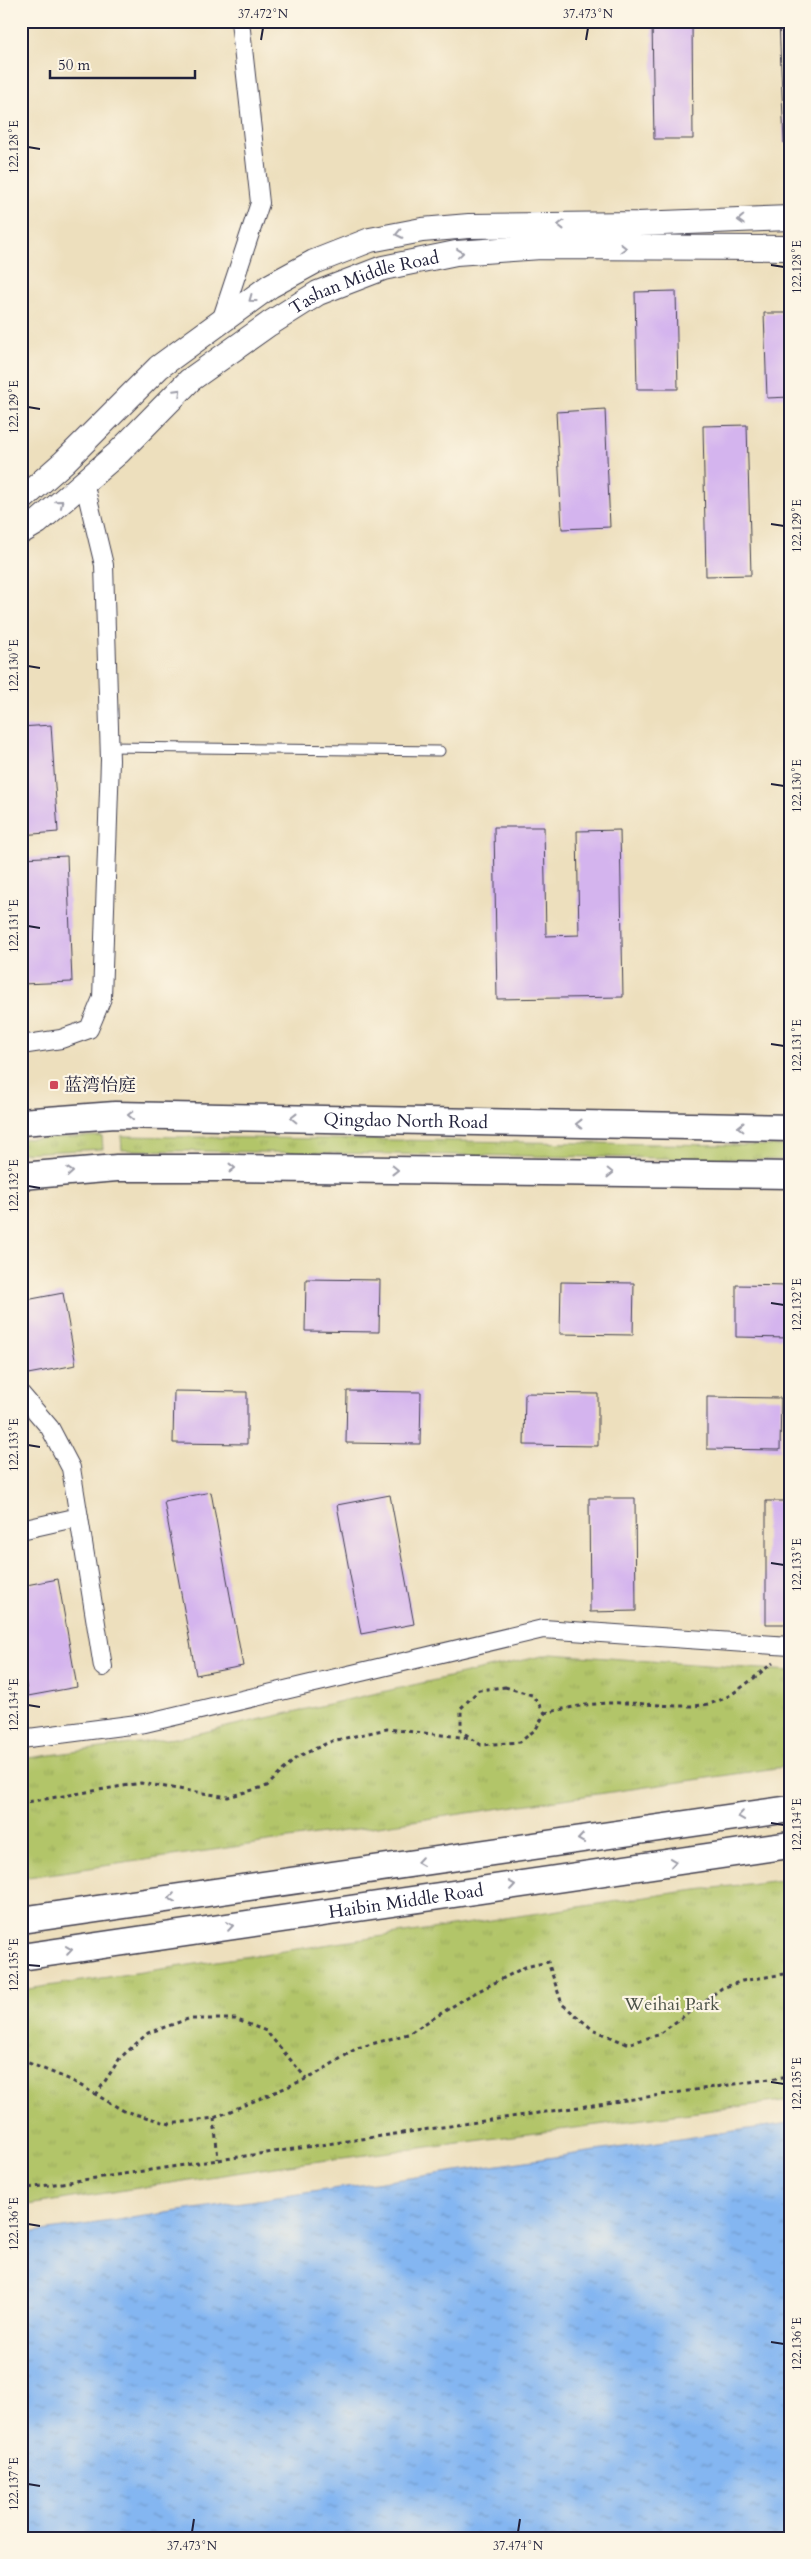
<svg xmlns="http://www.w3.org/2000/svg" width="811" height="2559" font-family="Cardo,'Noto Serif SC',serif">
<defs>
<pattern id="grass-tufts" width="24" height="20" patternUnits="userSpaceOnUse" patternTransform="scale(1.25)"><rect width="24" height="20" fill="#b2c569"/><path d="M3 7l-1-3M5 7V3M7 7l1-3M15 17l-1-3M17 17v-4M19 17l1-3" fill="none" stroke="#99a95c"/></pattern>
<pattern id="water-ripples" width="26" height="14" patternUnits="userSpaceOnUse" patternTransform="scale(1.25)"><rect width="26" height="14" fill="#84b6f1"/><path d="M2 4q2-2 4 0t4 0M15 11q2-2 4 0t4 0" fill="none" stroke="#6c94c4"/></pattern>
</defs>
<rect width="100%" height="100%" fill="#fcf5e5"/>
<filter id="ink" filterUnits="userSpaceOnUse"><feTurbulence type="fractalNoise" baseFrequency=".02" numOctaves="2"/><feDisplacementMap in="SourceGraphic" scale="10" xChannelSelector="R" yChannelSelector="G"/><feConvolveMatrix kernelMatrix="1 2 1 2 8 2 1 2 1" color-interpolation-filters="sRGB"/></filter>
<filter id="wash" filterUnits="userSpaceOnUse"><feTurbulence type="fractalNoise" baseFrequency=".0096" numOctaves="4" result="noise"/><feDisplacementMap in="SourceGraphic" scale="20" xChannelSelector="R" yChannelSelector="G"/><feGaussianBlur stdDeviation="1.12" result="paint"/><feColorMatrix in="noise" values="0 0 0 0 0 0 0 0 0 0 0 0 0 0 0 0 0 1.4 0 .05"/><feComposite in="paint" operator="in"/></filter>
<g filter="url(#wash)">
<rect width="100%" height="100%" fill="#eddfbd"/>
<path fill="url(#grass-tufts)" stroke="#6a7452" d="M102 1136 103 1149 21 1153V1139Z
M121 1136 790 1146V1160L122 1150Z
M551 1654 790 1671V1766L21 1878V1759L182 1737Z
M790 1879V2100L281 2166 21 2206V1990L680 1892Z"/>
<path fill="url(#water-ripples)" stroke="#536c96" d="M790 2123V2538H21V2234Z"/>
<g id="blocks">
<path fill="#d4b4ee" d="M652 21H692L693 139H654Z
M779 21H790V143H784Z
M676 291 678 389H637L635 292Z
M764 313H790V397L767 398Z
M605 409 610 527 562 529 556 412Z
M747 425 751 575 706 576 703 426Z
M51 725 58 832 21 835V727Z
M494 827H544L546 936 579 935 577 831 620 830 623 997 497 999Z
M67 856 72 982 22 984 21 858Z
M306 1279 380 1280 379 1332 305 1331Z
M561 1282 634 1283 633 1335 560 1334Z
M736 1285 790 1286V1338L736 1337Z
M63 1293 76 1365 28 1374 21 1337V1301Z
M174 1391 247 1392V1444L173 1443Z
M347 1391 421 1392 420 1444 346 1443Z
M525 1393 598 1394V1446L524 1445Z
M707 1397 781 1398 780 1450 707 1449Z
M211 1492 243 1666 196 1675 164 1501Z
M390 1495 414 1624 361 1634 337 1505Z
M589 1498H635L636 1611 590 1612Z
M766 1501H790V1624H766Z
M58 1579 77 1687 28 1696 21 1657V1586Z"/>
</g>
</g>
<g filter="url(#ink)">
<use href="#blocks" fill-opacity="0" stroke="#403e4e" stroke-width="1"/>
<g fill="none" stroke-linecap="round" stroke-linejoin="round">
<g stroke="#403e4e" stroke-width="11">
<path id="lane" d="M109 747 440 751"/>
</g>
<g stroke="#403e4e" stroke-width="20">
<path id="street" d="M221 321 260 203 240 21
M21 1045 61 1039 89 1029 102 998 110 760 104 565 84 482
M21 1394 50 1428 71 1468 103 1667
M21 1530 79 1517
M21 1739 145 1723 543 1629 790 1646"/>
</g>
<g stroke="#403e4e" stroke-width="26">
<g id="secondary">
<path d="M21 500 64 462 159 367 270 286 314 262 370 240 422 230 469 226 638 224 790 218"/>
<path id="s1" d="M21 532 38 522 118 453 190 380 269 324 318 293 383 268 456 253 541 247 790 248"/>
</g>
</g>
<g stroke="#403e4e" stroke-width="29">
<g id="primary">
<path id="s2" d="M21 1122 115 1115 790 1128"/>
<path d="M21 1176 117 1168H232L790 1175"/>
<path d="M21 1920 790 1809"/>
<path id="s3" d="M21 1957 790 1845"/>
</g>
</g>
<path stroke="#403e4e" stroke-width="3" stroke-dasharray="4 4" stroke-linecap="butt" d="M505 1687 532 1695 545 1713 536 1729 520 1742 481 1745 461 1731V1708L479 1690Z
M545 1713C571 1707 597 1702 624 1703 651 1703 686 1710 712 1703 734 1697 755 1676 773 1663
M21 1803 141 1783 228 1797 267 1786 297 1757 332 1741 387 1729 470 1738
M21 2060 71 2080 124 2111 170 2124 214 2118 313 2076 357 2048 408 2034 469 1996 525 1967 548 1962 562 2004 592 2029 627 2044 658 2035 722 1988 742 1981 790 1973
M96 2095 120 2058 148 2033 188 2019H235L266 2031 306 2078
M214 2118 218 2159
M21 2189 790 2076"/>
<use href="#lane" stroke="#fff" stroke-width="9"/>
<use href="#street" stroke="#fff" stroke-width="18"/>
<use href="#secondary" stroke="#fff" stroke-width="24"/>
<use href="#primary" stroke="#fff" stroke-width="26"/>
</g>
<defs><path id="oneway-chevron" d="M-2-3.5L2.5 0L-2 3.5" fill="none" stroke-width="1.6" stroke-linecap="round" stroke-linejoin="round" transform="scale(1.25)"/></defs>
<g stroke="#9c9ca7">
<use href="#oneway-chevron" transform="translate(741 220) rotate(178)"/>
<use href="#oneway-chevron" transform="translate(561 225) rotate(180)"/>
<use href="#oneway-chevron" transform="translate(399 234) rotate(168)"/>
<use href="#oneway-chevron" transform="translate(623 248)"/>
<use href="#oneway-chevron" transform="translate(460 253) rotate(-6)"/>
<use href="#oneway-chevron" transform="translate(252 299) rotate(144)"/>
<use href="#oneway-chevron" transform="translate(178 392) rotate(-45)"/>
<use href="#oneway-chevron" transform="translate(60 503) rotate(-41)"/>
<use href="#oneway-chevron" transform="translate(131 1115) rotate(-179)"/>
<use href="#oneway-chevron" transform="translate(294 1118) rotate(-179)"/>
<use href="#oneway-chevron" transform="translate(579 1124) rotate(-179)"/>
<use href="#oneway-chevron" transform="translate(741 1127) rotate(-179)"/>
<use href="#oneway-chevron" transform="translate(232 1168)"/>
<use href="#oneway-chevron" transform="translate(395 1170) rotate(1)"/>
<use href="#oneway-chevron" transform="translate(70 1172) rotate(-4)"/>
<use href="#oneway-chevron" transform="translate(610 1173) rotate(1)"/>
<use href="#oneway-chevron" transform="translate(741 1816) rotate(172)"/>
<use href="#oneway-chevron" transform="translate(581 1839) rotate(172)"/>
<use href="#oneway-chevron" transform="translate(420 1862) rotate(172)"/>
<use href="#oneway-chevron" transform="translate(673 1862) rotate(-8)"/>
<use href="#oneway-chevron" transform="translate(512 1885) rotate(-8)"/>
<use href="#oneway-chevron" transform="translate(172 1898) rotate(172)"/>
<use href="#oneway-chevron" transform="translate(230 1926) rotate(-8)"/>
<use href="#oneway-chevron" transform="translate(69 1950) rotate(-8)"/>
</g>
</g>
<path fill="none" stroke="#22223b" stroke-width="2" d="M261 40 263 28M586 40 588 28M28 147 40 149M771 265 784 267M28 407 40 409M771 524 784 526M28 666 40 668M771 784 784 786M28 926 40 928M771 1044 784 1046M28 1186 40 1188M771 1303 784 1305M28 1445 40 1447M771 1563 784 1565M28 1705 40 1707M771 1823 784 1825M28 1965 40 1966M771 2082 784 2084M28 2224 40 2226M771 2342 784 2344M28 2484 40 2486M192 2532 194 2519M518 2532 520 2519"/>
<rect fill="#d1495b" stroke="#fcf5e5" stroke-width="2" x="49" y="1080" width="10" height="10" rx="2.5"/>
<g text-anchor="middle" dominant-baseline="central" stroke-width="4.5" stroke-linejoin="round" paint-order="stroke">
<g font-size="18" fill="#22223b" stroke="#fcf5e5">
<text stroke="none"><textPath href="#s1" startOffset="430">Tashan Middle Road</textPath></text>
<text stroke="none"><textPath href="#s2" startOffset="385">Qingdao North Road</textPath></text>
<text stroke="none"><textPath href="#s3" startOffset="389">Haibin Middle Road</textPath></text>
</g>
<g font-size="18" fill="#22223b" stroke="#fcf5e5" text-anchor="start">
<text x="64" y="1085">蓝湾怡庭</text>
</g>
<g font-size="18" fill="#4d5349" stroke="#fcf5e5">
<text x="672" y="2004">Weihai Park</text>
</g>
</g>
<rect width="811" height="2559" fill="none" stroke="#fcf5e5" stroke-width="55"/>
<path d="M50 70v8h145v-8" fill="none" stroke="#22223b" stroke-width="2.5"/>
<text x="58" y="70" font-size="15" fill="#22223b" stroke="#fcf5e5" stroke-width="4" paint-order="stroke">50 m</text>
<rect x="28" y="28" width="756" height="2504" fill="none" stroke="#22223b" stroke-width="2"/>
<g font-size="12" text-anchor="middle" fill="#22223b">
<text x="263" y="18">37.472°N</text>
<text x="588" y="18">37.473°N</text>
<text transform="translate(14 147) rotate(-90)" y="4">122.128°E</text>
<text transform="translate(797 267) rotate(-90)" y="4">122.128°E</text>
<text transform="translate(14 407) rotate(-90)" y="4">122.129°E</text>
<text transform="translate(797 526) rotate(-90)" y="4">122.129°E</text>
<text transform="translate(14 666) rotate(-90)" y="4">122.130°E</text>
<text transform="translate(797 786) rotate(-90)" y="4">122.130°E</text>
<text transform="translate(14 926) rotate(-90)" y="4">122.131°E</text>
<text transform="translate(797 1046) rotate(-90)" y="4">122.131°E</text>
<text transform="translate(14 1186) rotate(-90)" y="4">122.132°E</text>
<text transform="translate(797 1305) rotate(-90)" y="4">122.132°E</text>
<text transform="translate(14 1445) rotate(-90)" y="4">122.133°E</text>
<text transform="translate(797 1565) rotate(-90)" y="4">122.133°E</text>
<text transform="translate(14 1705) rotate(-90)" y="4">122.134°E</text>
<text transform="translate(797 1825) rotate(-90)" y="4">122.134°E</text>
<text transform="translate(14 1965) rotate(-90)" y="4">122.135°E</text>
<text transform="translate(797 2084) rotate(-90)" y="4">122.135°E</text>
<text transform="translate(14 2224) rotate(-90)" y="4">122.136°E</text>
<text transform="translate(797 2344) rotate(-90)" y="4">122.136°E</text>
<text transform="translate(14 2484) rotate(-90)" y="4">122.137°E</text>
<text x="192" y="2550">37.473°N</text>
<text x="518" y="2550">37.474°N</text>
</g>
</svg>
